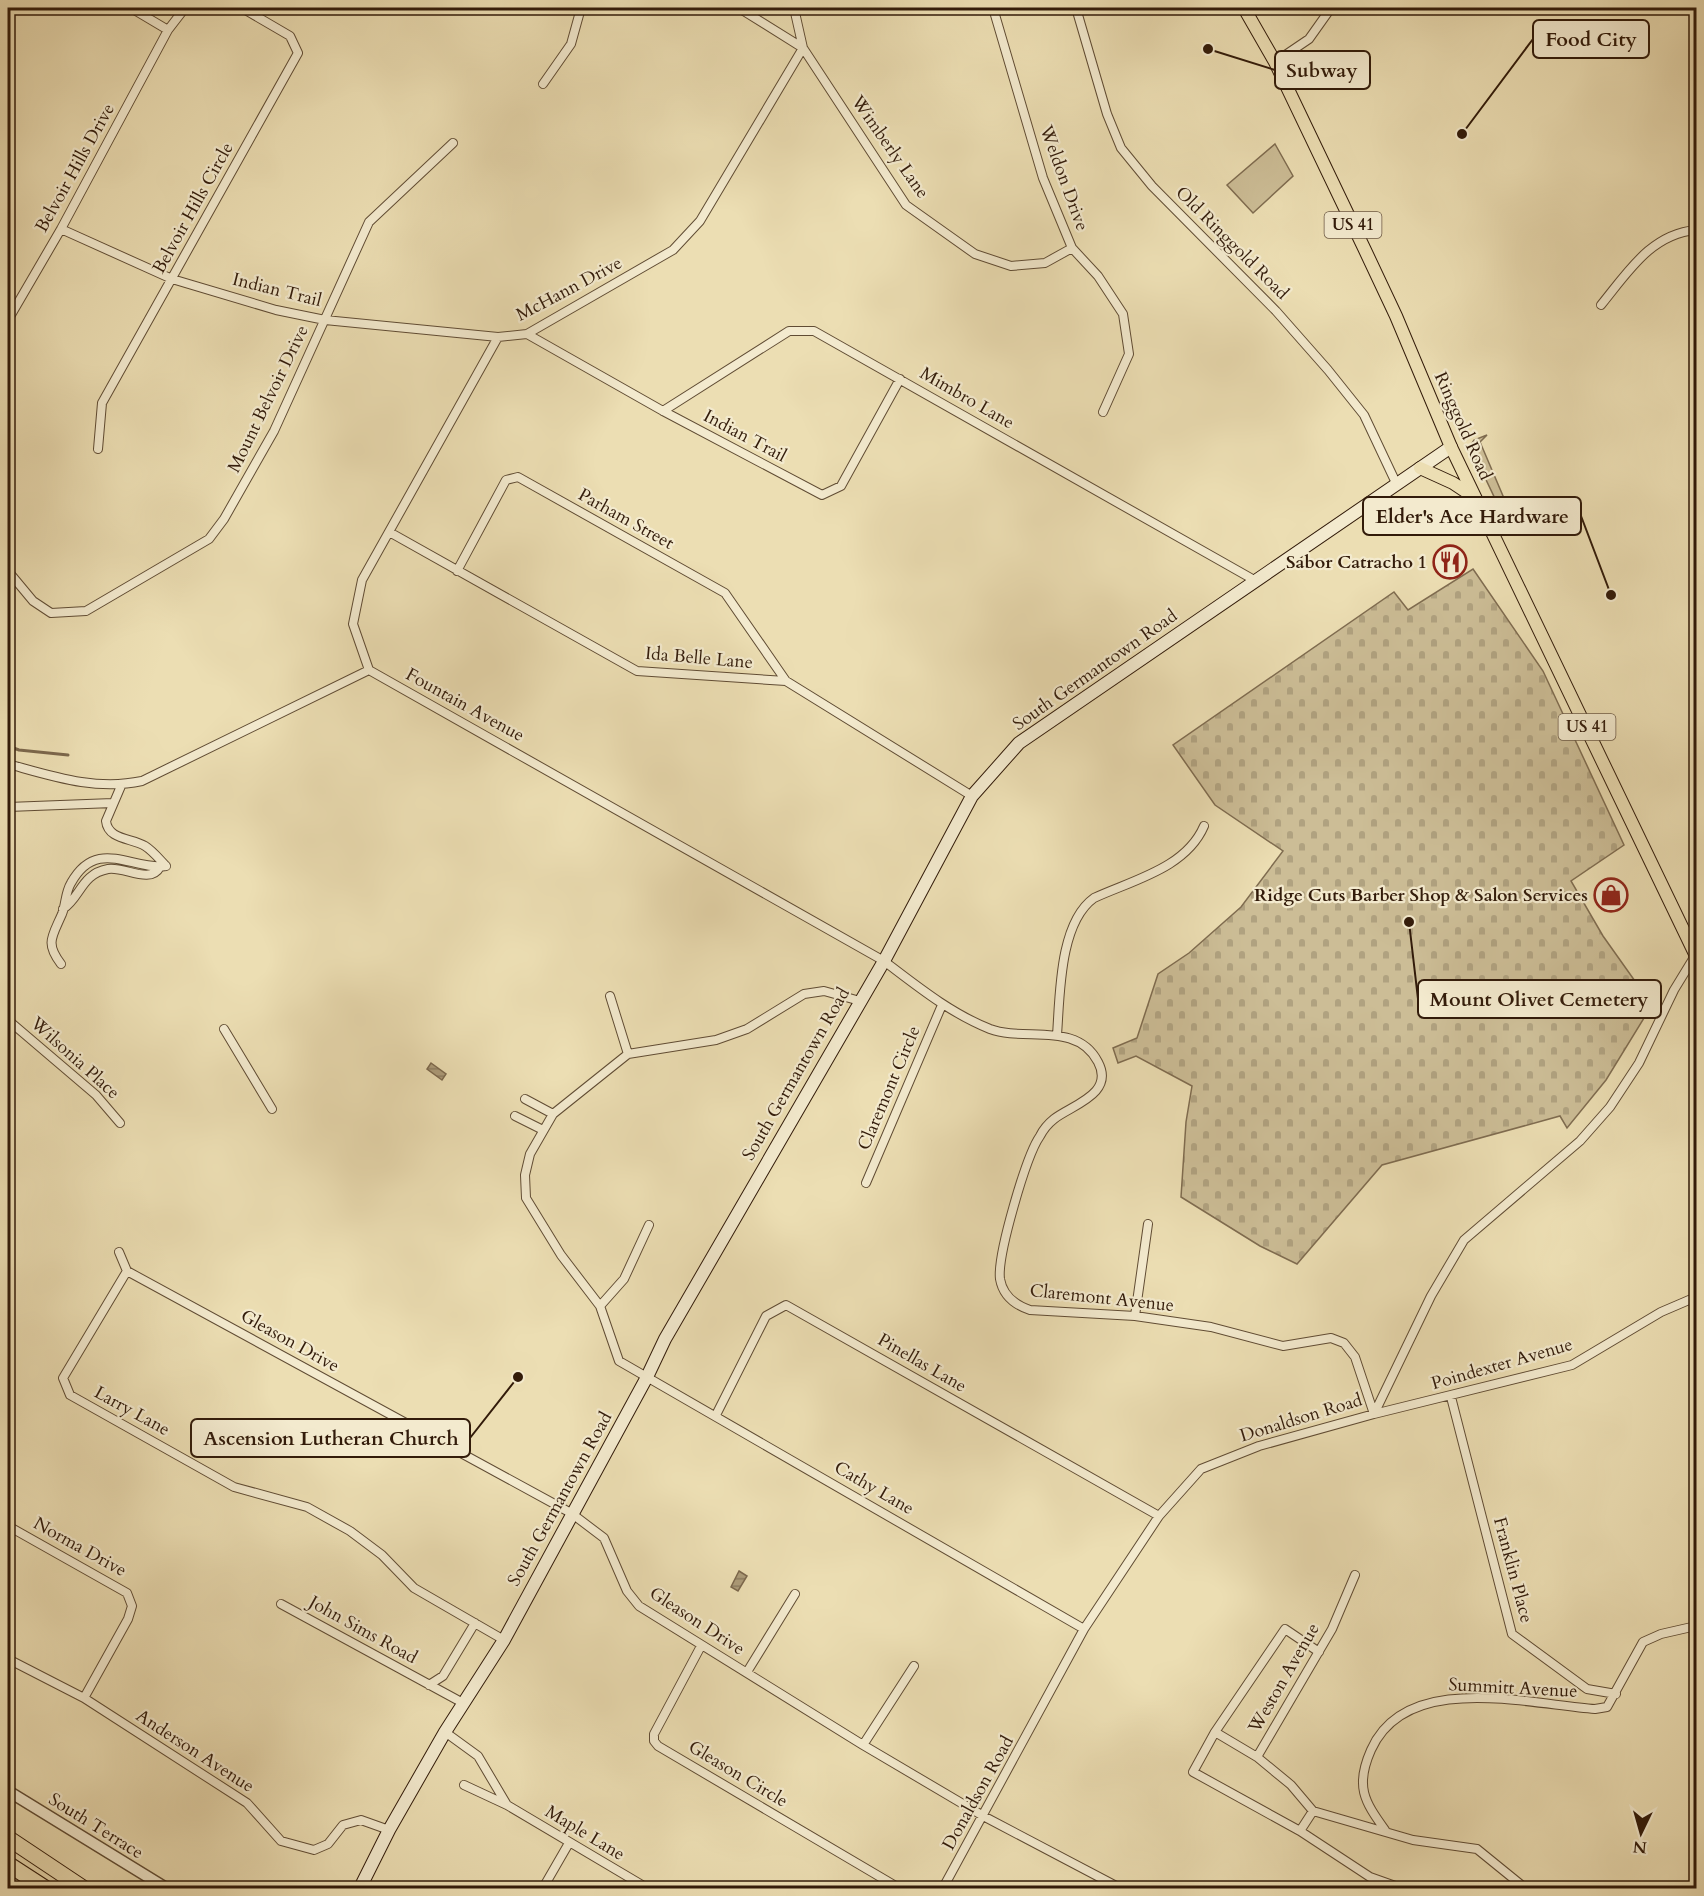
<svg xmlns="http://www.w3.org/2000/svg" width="1704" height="1896" font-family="Cardo,serif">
<defs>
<pattern id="cemetery-stones" width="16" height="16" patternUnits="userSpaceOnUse" patternTransform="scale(1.5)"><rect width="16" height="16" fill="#ccbd96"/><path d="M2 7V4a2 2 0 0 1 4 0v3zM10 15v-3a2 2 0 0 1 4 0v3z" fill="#b0a280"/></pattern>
<pattern id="water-rules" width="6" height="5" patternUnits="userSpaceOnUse" patternTransform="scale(1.5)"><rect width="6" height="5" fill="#ad9c7a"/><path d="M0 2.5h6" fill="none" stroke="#8d7e62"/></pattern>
</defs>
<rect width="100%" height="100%" fill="#ecdeb3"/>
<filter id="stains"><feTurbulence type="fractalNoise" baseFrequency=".00333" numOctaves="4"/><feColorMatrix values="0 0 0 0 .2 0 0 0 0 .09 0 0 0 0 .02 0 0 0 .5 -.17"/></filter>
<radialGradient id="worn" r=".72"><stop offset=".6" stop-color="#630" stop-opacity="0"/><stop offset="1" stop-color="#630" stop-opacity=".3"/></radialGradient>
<path fill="#ccbd96" stroke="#7f6c50" stroke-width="1.5" d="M1275 144 1293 176 1253 213 1227 185Z
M1487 435 1480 442 1515 524 1521 522 1520 526H1508L1470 446 1474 440Z"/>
<path fill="url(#cemetery-stones)" stroke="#7f6c50" stroke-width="1.5" d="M1473 569 1543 671 1624 845 1571 881 1603 936 1652 1005 1606 1080 1567 1128 1560 1116 1382 1165 1297 1264 1260 1246 1181 1197 1186 1122 1192 1086 1136 1056 1118 1063 1113 1048 1137 1038 1158 974 1189 953 1241 907 1283 851 1215 805 1173 745 1394 592 1408 610Z"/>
<path fill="url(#water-rules)" stroke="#7c684d" stroke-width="1.5" d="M431 1063 446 1074 442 1080 427 1069Z
M739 1571 747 1576 738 1591 731 1587Z"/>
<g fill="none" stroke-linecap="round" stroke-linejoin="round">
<path stroke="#7c684d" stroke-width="3" d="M8 746 19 750 68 755"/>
<g stroke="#604c34" stroke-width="10">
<path id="minor" d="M131 8 168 30
M794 8 803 48 906 205 975 254 1011 266 1045 263 1072 248
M993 8 1043 178 1072 248 1098 276 1123 314 1129 354 1103 412
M1076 8 1107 114 1121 148 1152 186 1276 311 1328 370 1364 415 1397 485
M1275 62 1309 39 1331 8
M543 84 571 44 581 8
M61 229 172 279 276 310 325 320 498 337
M1601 305C1628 272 1651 234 1696 230
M8 320 61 229 168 30 185 8
M527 334 663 411 822 495 841 486 900 379
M663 411 789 331H814L1256 581
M98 449 102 403 298 53 290 36 242 8
M391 533 637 671 786 681 972 796
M8 571 33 601 51 613 86 611 209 539 224 519 274 431 369 222 453 143
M457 571 506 480 518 477 725 593 786 681
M369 670 353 624 362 580 498 337 527 334 673 250 700 221 803 48 739 8
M8 764C52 776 95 791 142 781L369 670 884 961C917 986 950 1013 990 1029 1025 1042 1077 1021 1098 1062 1115 1094 1072 1105 1054 1119 1049 1123 1043 1130 1040 1136 1026 1156 997 1256 1000 1279 1003 1296 1015 1305 1030 1310L1135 1316 1211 1327 1283 1346 1331 1338 1344 1343 1355 1357 1374 1414 1572 1365 1661 1312 1696 1297
M121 786 106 821C108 840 132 838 145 846 153 851 160 860 166 866
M8 807 113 803
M63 909C81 897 81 874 108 869 124 866 150 885 160 867
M61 964C45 943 52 937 62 914 66 904 65 893 71 883 97 836 132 871 166 866
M610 996 628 1054
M860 1001 824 991 804 994 747 1029 716 1040 628 1054 553 1114 530 1154 525 1175 526 1198 561 1255 600 1306 619 1361 1084 1629
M8 1020 96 1095 120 1123
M224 1029 272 1109
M1057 1035C1060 996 1059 923 1094 898 1133 880 1186 868 1204 826
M525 1099 553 1114
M515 1116 543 1130
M866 1183 942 1005
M119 1252 127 1271 63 1378 70 1395 234 1487 307 1507 350 1531 382 1555 414 1588 504 1640
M127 1271 571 1513 604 1538 627 1591 639 1606 863 1745 985 1817 1120 1888
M600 1306 624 1279 649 1225
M1135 1316 1148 1224
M1451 1397 1512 1634 1587 1689 1616 1694
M716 1415 766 1316 786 1305 1159 1516
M8 1526 127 1593 132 1606 128 1619 84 1698
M281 1604 463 1703
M701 1646 654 1734V1741L658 1746 899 1888
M8 1659 84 1698 247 1803 281 1841 314 1850 328 1844 343 1825 361 1820 389 1830
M747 1672 795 1594
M429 1685 443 1676 475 1623
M445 1732 478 1756 507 1805 647 1888
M1215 1732 1285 1629 1319 1652
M863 1745 914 1666
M1257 1757 1215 1732 1193 1772 1300 1831 1370 1877 1401 1888
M464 1785 507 1805
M1313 1811 1291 1785 1257 1757 1332 1629 1355 1575
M1385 1830C1364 1801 1355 1786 1371 1750 1406 1671 1527 1704 1595 1709L1607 1707 1643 1642 1661 1634 1696 1626
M1300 1831 1313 1811 1413 1840 1477 1849 1525 1888
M543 1888 569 1843
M943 1888 1084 1629 1159 1516 1201 1469 1259 1446 1374 1414 1431 1296 1464 1240 1580 1141 1610 1107 1639 1063 1674 990 1696 954"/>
</g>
<g stroke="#604c34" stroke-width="13">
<path id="tertiary" d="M8 1791 166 1888"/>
</g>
<g stroke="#321b0a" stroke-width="14">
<path id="secondary" d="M360 1888 389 1830 445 1732 504 1640 647 1377 665 1339 884 961 972 796 1019 743 1451 447"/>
</g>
<g stroke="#321b0a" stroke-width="14">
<path id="primary" d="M1244 8 1275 62 1364 248 1396 316 1451 447 1696 956
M1420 468 1453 483 1474 497"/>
</g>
<g stroke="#321b0a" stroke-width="17">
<path id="motorway" d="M8 1838 83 1888
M8 1864 45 1888"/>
</g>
<use href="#minor" stroke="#f3eace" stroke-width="8"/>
<use href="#tertiary" stroke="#f3eace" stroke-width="10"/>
<use href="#secondary" stroke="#f3eace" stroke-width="12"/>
<use href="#primary" stroke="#ecdeb3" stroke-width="12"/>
<use href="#motorway" stroke="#ecdeb3" stroke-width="15"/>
</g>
<defs>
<g id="restaurant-ring" transform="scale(1.725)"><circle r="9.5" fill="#f3eace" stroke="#8f2418" stroke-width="1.5"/><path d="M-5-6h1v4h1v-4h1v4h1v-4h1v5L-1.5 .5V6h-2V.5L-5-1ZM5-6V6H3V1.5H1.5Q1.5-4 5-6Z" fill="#8f2418"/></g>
<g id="shop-ring" transform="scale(1.725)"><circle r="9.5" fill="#f3eace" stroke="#8f2418" stroke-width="1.5"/><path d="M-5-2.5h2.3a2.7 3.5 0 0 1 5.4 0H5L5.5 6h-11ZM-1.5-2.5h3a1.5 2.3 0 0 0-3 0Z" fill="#8f2418"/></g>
</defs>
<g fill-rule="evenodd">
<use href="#restaurant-ring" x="1450" y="562"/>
<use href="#shop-ring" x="1611" y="895"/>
</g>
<g text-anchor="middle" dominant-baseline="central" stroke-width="4.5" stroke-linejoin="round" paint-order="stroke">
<g fill="#f3eace" stroke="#6c5945" stroke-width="1.5">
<rect x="1324.5" y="212" width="57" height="26" rx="4.5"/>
<rect x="1558.5" y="714" width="57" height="26" rx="4.5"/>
</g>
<g font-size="16" font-weight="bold" fill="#321b0a">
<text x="1353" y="225">US 41</text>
<text x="1587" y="727">US 41</text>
</g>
<g font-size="18" fill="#321b0a" stroke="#f3eace">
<text transform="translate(890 147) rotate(55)">Wimberly Lane</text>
<text transform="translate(75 168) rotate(-61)">Belvoir Hills Drive</text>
<text transform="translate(1064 178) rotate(70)">Weldon Drive</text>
<text transform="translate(193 208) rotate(-61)">Belvoir Hills Circle</text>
<text transform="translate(1232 243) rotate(45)">Old Ringgold Road</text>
<text transform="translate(569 289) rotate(-28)">McHann Drive</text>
<text transform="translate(277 290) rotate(14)">Indian Trail</text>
<text transform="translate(967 398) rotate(30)">Mimbro Lane</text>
<text transform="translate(268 399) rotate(-64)">Mount Belvoir Drive</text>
<text transform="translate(1463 426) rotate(66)">Ringgold Road</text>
<text transform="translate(745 436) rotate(28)">Indian Trail</text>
<text transform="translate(626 519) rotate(29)">Parham Street</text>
<text transform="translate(699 658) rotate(5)">Ida Belle Lane</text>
<text transform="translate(1095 670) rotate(-35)">South Germantown Road</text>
<text transform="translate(465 705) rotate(29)">Fountain Avenue</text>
<text transform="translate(75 1058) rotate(42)">Wilsonia Place</text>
<text transform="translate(796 1074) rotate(-60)">South Germantown Road</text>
<text transform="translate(889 1088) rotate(-67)">Claremont Circle</text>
<text transform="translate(1102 1298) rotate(6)">Claremont Avenue</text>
<text transform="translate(290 1341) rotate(29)">Gleason Drive</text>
<text transform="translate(922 1363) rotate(30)">Pinellas Lane</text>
<text transform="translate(1502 1364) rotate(-16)">Poindexter Avenue</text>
<text transform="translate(132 1411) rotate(29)">Larry Lane</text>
<text transform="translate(1301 1418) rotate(-17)">Donaldson Road</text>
<text transform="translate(874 1488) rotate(30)">Cathy Lane</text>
<text transform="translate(560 1499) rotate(-61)">South Germantown Road</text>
<text transform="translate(80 1547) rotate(29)">Norma Drive</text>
<text transform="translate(1513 1570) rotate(75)">Franklin Place</text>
<text transform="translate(697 1621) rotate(33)">Gleason Drive</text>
<text transform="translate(363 1630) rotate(29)">John Sims Road</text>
<text transform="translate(1284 1678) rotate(-60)">Weston Avenue</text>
<text transform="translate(1513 1688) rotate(3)">Summitt Avenue</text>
<text transform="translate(195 1751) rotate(33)">Anderson Avenue</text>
<text transform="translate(738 1774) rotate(31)">Gleason Circle</text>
<text transform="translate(978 1793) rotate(-61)">Donaldson Road</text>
<text transform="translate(96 1826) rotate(32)">South Terrace</text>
<text transform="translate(585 1833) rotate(31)">Maple Lane</text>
</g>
<g font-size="18" font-weight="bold" fill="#321b0a" stroke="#f3eace" text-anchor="end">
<text x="1427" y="562">Sabor Catracho 1</text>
<text x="1588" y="895">Ridge Cuts Barber Shop &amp; Salon Services</text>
</g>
</g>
<path fill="none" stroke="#321b0a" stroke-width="2" d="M1462 134L1533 39M1208 49L1275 70M1611 595L1581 516M1409 922L1418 999M518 1377L470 1438"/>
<g fill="#321b0a" stroke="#f3eace" stroke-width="2">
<circle cx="1462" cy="134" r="6"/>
<circle cx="1208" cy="49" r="6"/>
<circle cx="1611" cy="595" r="6"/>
<circle cx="1409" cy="922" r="6"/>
<circle cx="518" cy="1377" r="6"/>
</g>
<g fill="#f3eace" stroke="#321b0a" stroke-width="2">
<rect x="1533" y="20" width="116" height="38" rx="6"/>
<rect x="1275" y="51" width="95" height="38" rx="6"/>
<rect x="1363" y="497" width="218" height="38" rx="6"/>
<rect x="1418" y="980" width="243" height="38" rx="6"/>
<rect x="191" y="1419" width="279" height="38" rx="6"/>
</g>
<g font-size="20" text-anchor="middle" font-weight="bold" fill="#321b0a">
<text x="1591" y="46">Food City</text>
<text x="1322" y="77">Subway</text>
<text x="1472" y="523">Elder's Ace Hardware</text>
<text x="1539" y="1006">Mount Olivet Cemetery</text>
<text x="331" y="1445">Ascension Lutheran Church</text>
</g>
<rect width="1704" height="1896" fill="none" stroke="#ecdeb3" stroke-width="30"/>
<rect x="9" y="9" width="1686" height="1878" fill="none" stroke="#321b0a" stroke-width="3"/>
<rect x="15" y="15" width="1674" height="1866" fill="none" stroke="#321b0a" stroke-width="1.5"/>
<g transform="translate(1641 1833) rotate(185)" stroke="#f3eace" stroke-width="4.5" paint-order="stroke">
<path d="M0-4.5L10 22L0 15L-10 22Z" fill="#321b0a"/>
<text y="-9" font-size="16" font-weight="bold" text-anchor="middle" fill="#321b0a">N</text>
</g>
<rect width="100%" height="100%" filter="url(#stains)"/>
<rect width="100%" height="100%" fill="url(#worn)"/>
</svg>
